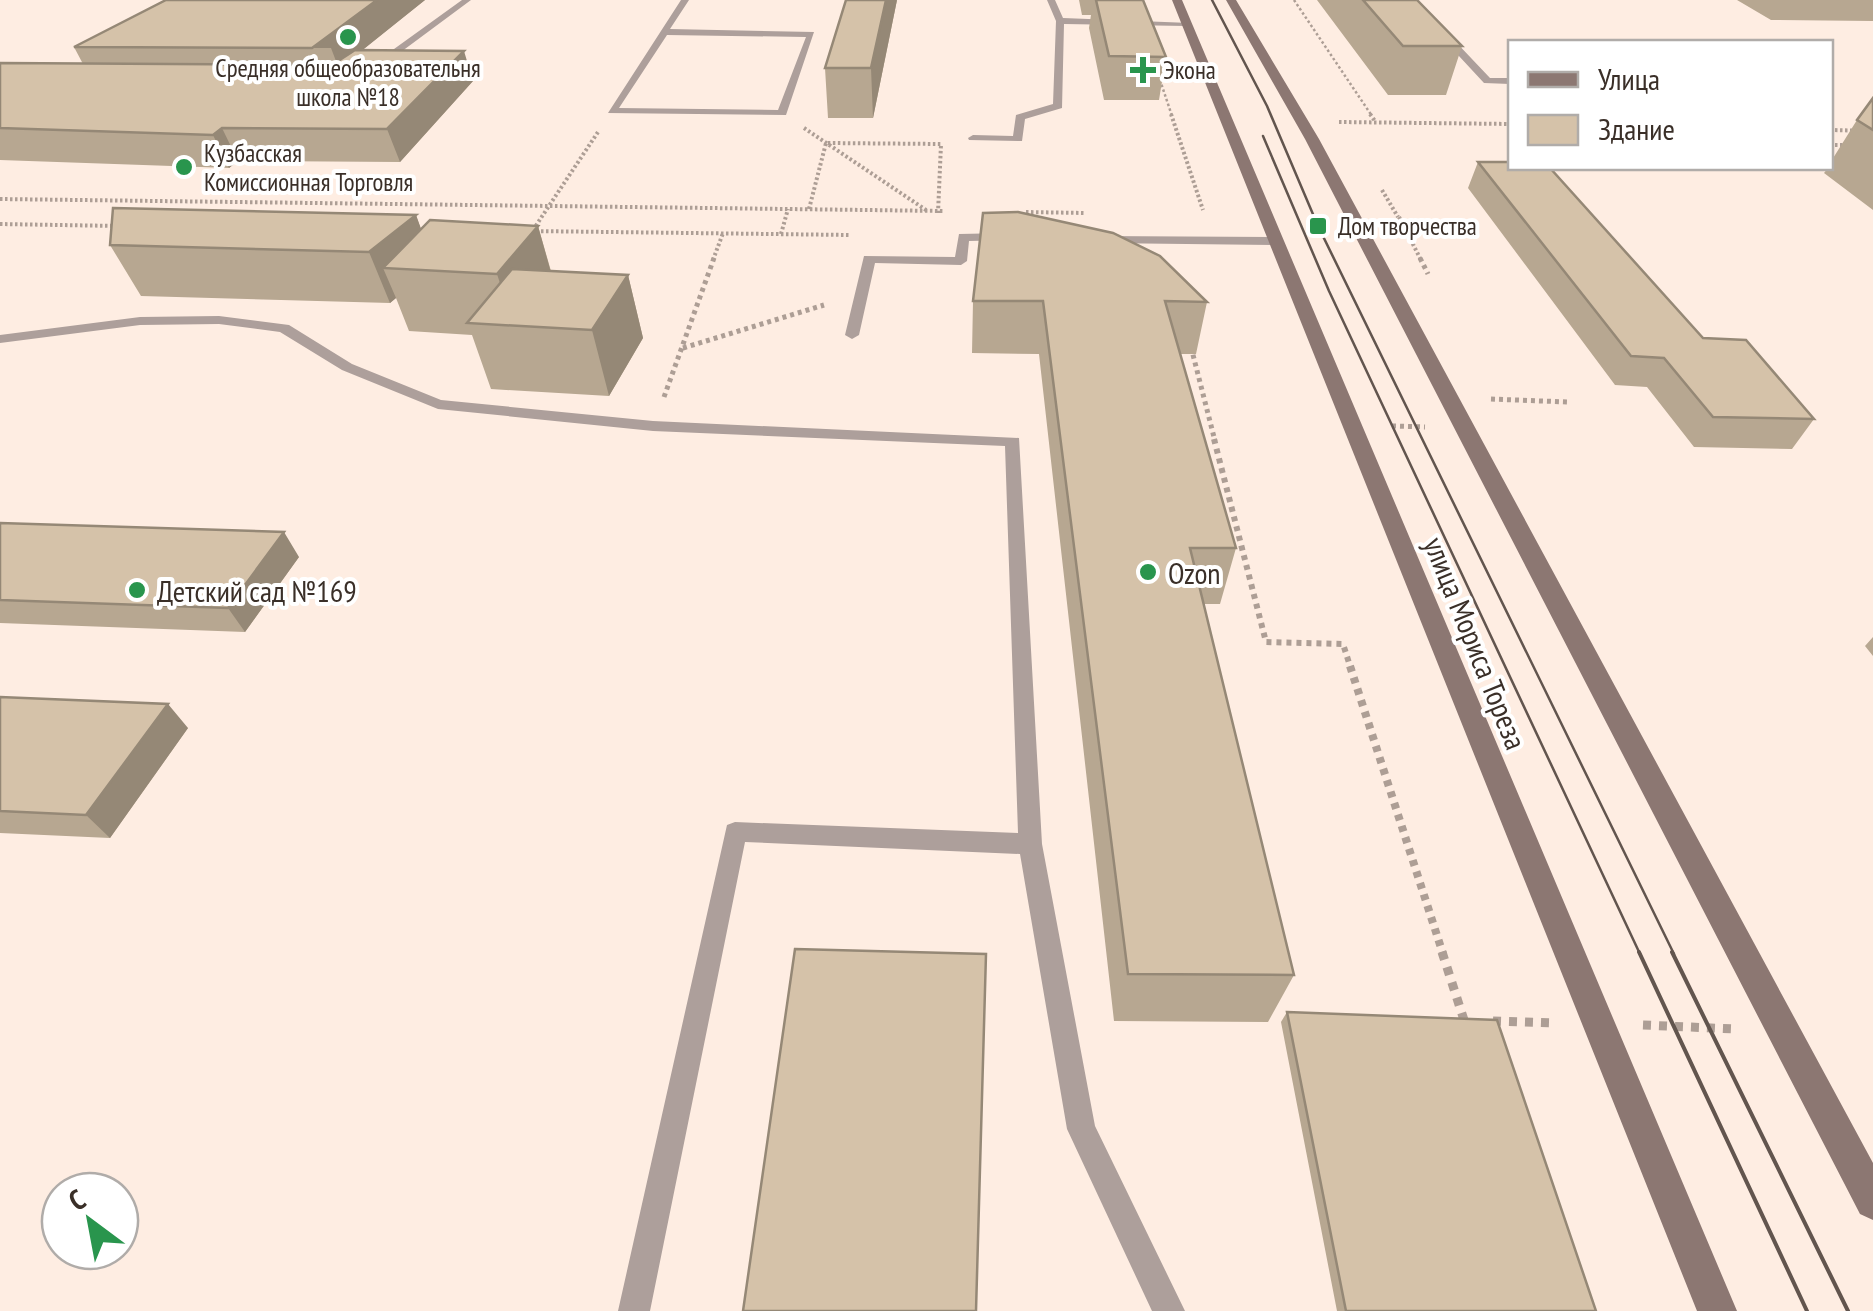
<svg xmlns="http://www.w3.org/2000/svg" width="1873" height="1311" font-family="'PT Sans Narrow',sans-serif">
<rect width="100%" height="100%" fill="#feede2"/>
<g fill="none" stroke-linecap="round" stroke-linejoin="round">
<path stroke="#ad9e95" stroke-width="2.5" stroke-dasharray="2.5 2.5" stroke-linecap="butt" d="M1294 0 1372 116
M1160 80 1172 116"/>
<path stroke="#ad9e95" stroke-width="4" stroke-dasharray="2.5 2.5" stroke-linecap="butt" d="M1171 114 1203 210
M1370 114 1375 121
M1339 122 1510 124
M804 128 926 210
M1830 130 1873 131
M1830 145H1849
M1382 190 1398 217
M0 199 944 211
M809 209 826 143 941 144 938 213
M1026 212 1084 213
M1399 217 1421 260
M0 224 119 226
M533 230 598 132
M531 231 849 235
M781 234 788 209
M713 260 723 233"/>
<path stroke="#ad9e95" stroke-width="5" stroke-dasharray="4 4" stroke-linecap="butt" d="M1420 258 1428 274
M1191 347 1215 441
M683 348 824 305
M664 397 714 258
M1491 399 1567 402
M1392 426 1425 427"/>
<path stroke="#ad9e95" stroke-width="6" stroke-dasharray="5 5" stroke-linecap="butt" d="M1214 439 1266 642 1343 644 1351 669"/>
<path stroke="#ad9e95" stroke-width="8" stroke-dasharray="6 6" stroke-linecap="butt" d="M1350 666 1443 954"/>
<path stroke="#ad9e95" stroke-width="9" stroke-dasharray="8 8" stroke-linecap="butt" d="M1442 952 1464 1020H1470
M1493 1021 1555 1023
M1643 1025 1735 1029"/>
<path fill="#ad9f9b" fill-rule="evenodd" d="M462 0H471L382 66H376V62Z
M681 0H689L670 29 814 32 786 115 608 113ZM667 35 806 37 778 110 619 108Z
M1047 0H1055L1063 18 1190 23 1186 26 1064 24 1062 108 1025 119 1022 141 969 140 968 138 973 135 1013 136 1016 115 1053 104 1056 21Z
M1407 0H1416L1490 78H1510V84L1484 83Z
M1007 233 1011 234V240L969 241 967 261 961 265 875 263 859 335 852 339 845 335 864 256 955 257 959 234Z
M1097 236 1275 237 1281 241 1275 245 1101 243 1097 242Z
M219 316 289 325 352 364 441 400 653 421 1019 438 1042 844 1095 1126 1185 1311H1152L1067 1129 1020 854 745 842 650 1311H618L727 825 735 822 1018 833 1005 446 653 431 438 409 342 370 280 332 219 324 140 325 0 343V335L140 317Z"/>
<path fill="#8c7772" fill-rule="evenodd" d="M1172 0H1182L1737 1311H1697Z
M1226 0H1236L1319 139 1873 1163V1220L1860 1214 1305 139Z"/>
<path stroke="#62554e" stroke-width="2.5" d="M1212 0 1267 106 1318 226 1674 954
M1263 136 1329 291 1640 954"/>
<path stroke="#62554e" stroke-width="4" d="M1639 952 1807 1311
M1672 952 1848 1311"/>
</g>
<path fill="#b7a791" d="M166 0H425L362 50 473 81 400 162 238 161 229 168 0 160V63L83 64 74 47Z
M897 0 873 118H828L825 68Z
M1079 0H1143L1166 57 1159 100H1104L1089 28 1091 15H1082Z
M1317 0H1417L1462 46 1446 95H1388Z
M1737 0H1873V21L1771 20Z
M1873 98V210L1824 173 1828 168H1830V163L1857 120Z
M1478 162 1703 338 1814 419 1792 449 1694 447 1647 387 1615 385 1468 188Z
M416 215 421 230 538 226 551 271 628 275 643 338 609 396 491 389 472 335 409 331 396 298 390 303 141 296 110 245Z
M973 301 1207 302 1196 354H1180L1236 548 1220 604H1204L1294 975 1268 1022 1114 1021 1039 354 972 353Z
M0 523 299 557 245 632 0 623Z
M1873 637V656L1865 646Z
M0 697 188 728 110 838 0 833Z
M1287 1012 1596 1311H1337L1281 1022Z"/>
<path fill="#958876" d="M377 0H425L339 69 331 48H312Z
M886 0H897L873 118 871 68Z
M464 51 473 81 400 162 387 129Z
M222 128 238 161 229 168 213 135Z
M416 215 434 264 383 268 396 298 390 303 369 252Z
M538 226 555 287 514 326 497 274Z
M628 275 643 338 609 396 592 330Z
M284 532 299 557 245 632 228 608Z
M168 704 188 728 110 838 86 815Z"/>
<path fill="#d5c2a9" stroke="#958876" stroke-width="2.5" d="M166 0H377L312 48 74 47Z
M846 0H886L871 68H825Z
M1096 0H1143L1166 57 1109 56Z
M1363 0H1417L1462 46H1403Z
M355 50 464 51 387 129 222 128 213 135 0 128V63L332 65Z
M1873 98V130L1857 120Z
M1478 162H1510V168H1550L1703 338 1746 340 1814 419 1713 417 1664 358 1631 356Z
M113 208 416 215 369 252 110 245Z
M1018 212 1113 233 1160 256 1207 302 1165 301 1236 548H1190L1294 975 1128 974 1043 301H973L983 213Z
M430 220 538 226 497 274 383 268Z
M512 269 628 275 592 330 467 323Z
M0 523 284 532 228 608 0 600Z
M0 697 168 704 86 815 0 811Z
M795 949 986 954 976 1311H743Z
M1287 1012 1497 1020 1596 1311H1346Z"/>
<g fill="#29954d" stroke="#fff" stroke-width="4">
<circle cx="348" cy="37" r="10"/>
<path d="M1138 55h10v10h10v10h-10v10h-10v-10h-10v-10h10z"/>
<circle cx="184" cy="167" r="10"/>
<rect x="1308" y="216" width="20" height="20" rx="5"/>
<circle cx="1148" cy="572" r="10"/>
<circle cx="137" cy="590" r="10"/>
</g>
<g text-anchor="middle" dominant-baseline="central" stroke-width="8" stroke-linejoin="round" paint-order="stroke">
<g font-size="25" fill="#3a2f28" stroke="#fff" text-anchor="start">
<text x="348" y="68" text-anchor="middle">Средняя общеобразовательня<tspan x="348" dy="29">школа №18</tspan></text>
<text x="1163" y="70">Экона</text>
<text x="204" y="153">Кузбасская<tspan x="204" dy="29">Комиссионная Торговля</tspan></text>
<text x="1338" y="226">Дом творчества</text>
</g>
<g font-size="30" fill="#3a2f28" stroke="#fff" text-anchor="start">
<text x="1168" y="572">Ozon</text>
<text x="157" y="590">Детский сад №169</text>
</g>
<g font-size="30" fill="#3a2f28" stroke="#fff">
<text transform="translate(1476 643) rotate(68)">улица Мориса Тореза</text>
</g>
</g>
<rect x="1508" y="40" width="325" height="130" fill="#ffffff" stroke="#b0aca9" stroke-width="2.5"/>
<rect x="1528" y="72" width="50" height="15" fill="#8c7772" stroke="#b0aca9" stroke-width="2.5"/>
<text x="1598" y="90" font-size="30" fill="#3a2f28">Улица</text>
<rect x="1528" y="115" width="50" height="30" fill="#d5c2a9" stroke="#b0aca9" stroke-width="2.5"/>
<text x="1598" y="140" font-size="30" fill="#3a2f28">Здание</text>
<g transform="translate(90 1221) rotate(328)"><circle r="48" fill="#ffffff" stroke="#b0aca9" stroke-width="2.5"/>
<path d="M0-8L18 38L0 25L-18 38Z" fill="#29954d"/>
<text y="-15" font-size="28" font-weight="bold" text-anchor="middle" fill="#3a2f28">С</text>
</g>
</svg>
